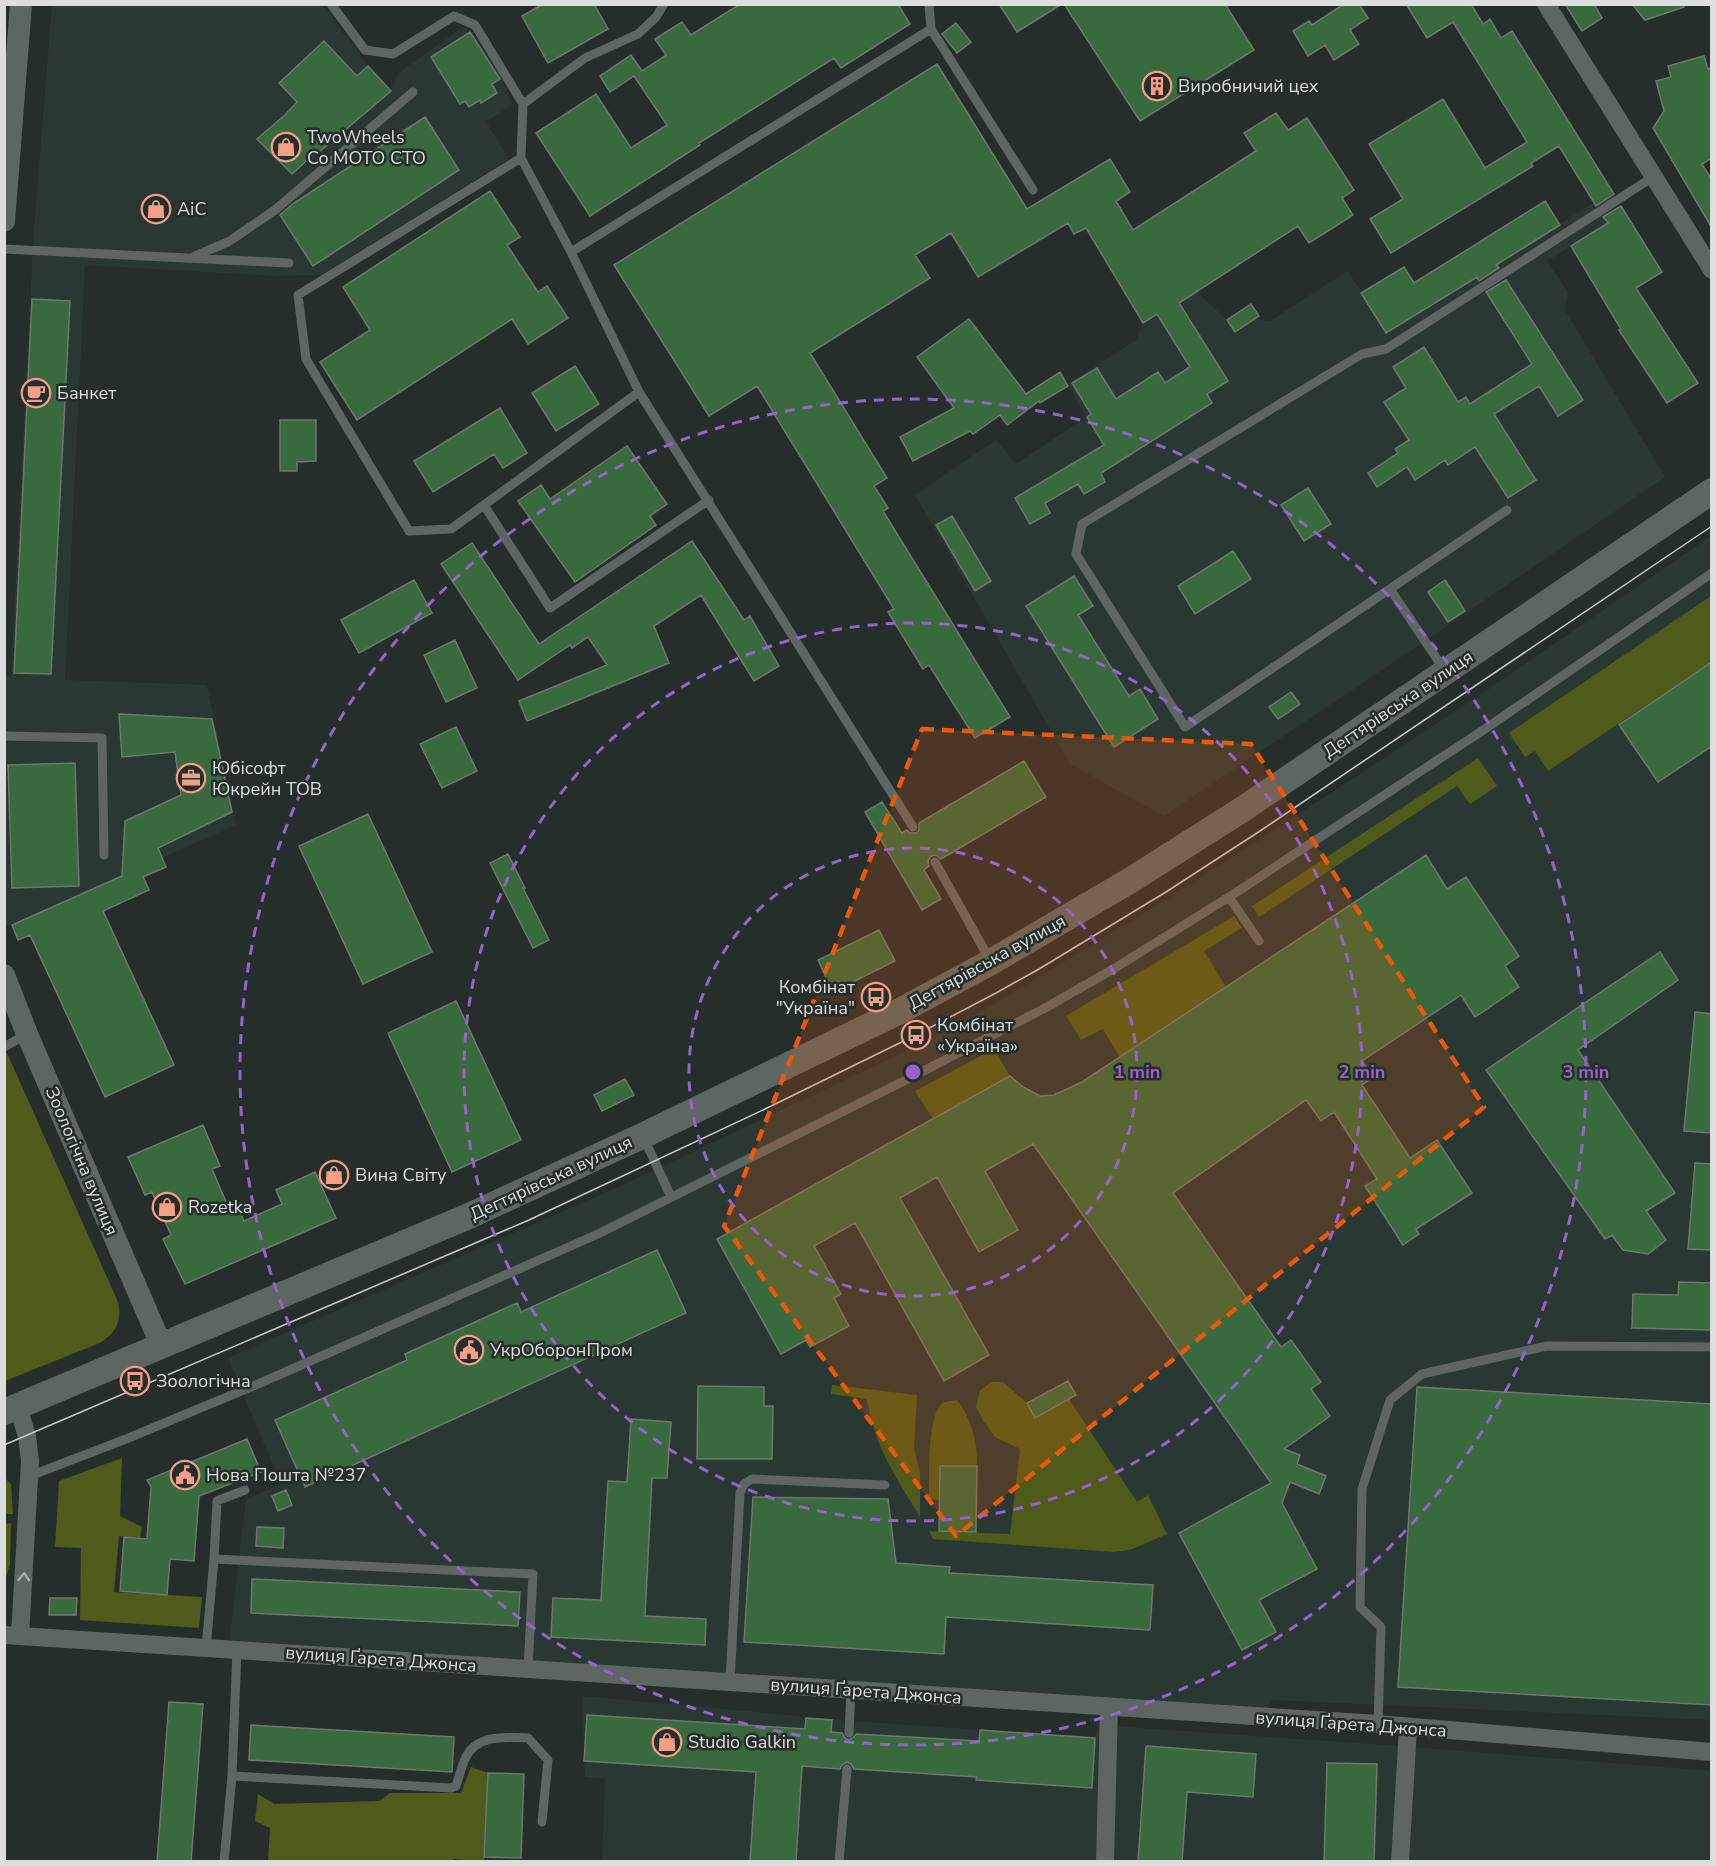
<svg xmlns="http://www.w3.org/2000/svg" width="1716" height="1866" font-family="'Nunito Sans',sans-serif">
<rect width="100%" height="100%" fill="#262e2c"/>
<path fill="#2a3833" d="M52 5H322L368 66 391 91 398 73 462 28 471 30 502 78 512 105 486 122 509 159 321 275 277 276 85 265 65 680 207 685 236 825 5 927V676L11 675 34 229Z
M1612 191 1625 212 1547 261 1568 292 1565 310 1665 477 1425 641 1164 816 1070 764 915 495 996 440 1016 464 1086 417 1068 384 1136 340 1143 323 1197 292 1227 320 1235 332 1255 319 1270 321 1348 271 1387 333Z
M1711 536V1720L1271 1700 1265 1712 229 1643 246 1499 281 1484 228 1358 623 1185 904 1052 991 1006 1151 909 1270 833 1477 697Z
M582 1696 852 1721 980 1730 1095 1738 1098 1725 1399 1746 1711 1771V1861H602L605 1779 585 1777Z"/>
<path fill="#4f5b1a" d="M1711 596V662L1548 771 1535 751 1525 757 1509 733Z
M1478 758 1497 786 1470 804 1457 786 1259 917 1252 906Z
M1234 916 1242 928 1204 951 1226 987 1120 1058 1103 1029 1081 1040 1066 1016Z
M994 1049 1010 1076 933 1119 915 1091Z
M7 1053 118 1302C122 1322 116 1332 100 1343L5 1381 4 1054Z
M992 1382H1003L1027 1403 1035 1418 1069 1399 1137 1502 1148 1495 1167 1534 1130 1550 1114 1552 933 1539 929 1531 1010 1534 1020 1449 995 1437 984 1422 976 1407 980 1390Z
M832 1385 917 1395 914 1449 920 1473V1517C897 1479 873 1444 867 1399L831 1394Z
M957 1400C971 1418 978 1443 977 1466H940V1500L929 1499C930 1478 926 1416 943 1403 946 1401 953 1401 957 1400Z
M122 1458 120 1516 142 1527 140 1538 119 1536 114 1592 202 1597 199 1628 80 1620 81 1548 55 1547 59 1481Z
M5 1478 11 1484 13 1514H5Z
M11 1523 10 1564 5 1581V1524Z
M471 1767 488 1773 484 1861 453 1859V1862L268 1861 270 1828 255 1821 258 1794 274 1804 379 1801 390 1793H461Z"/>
<path fill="#386a3d" stroke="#707670" stroke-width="1.5" d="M543 4H594L608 29 548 63 522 16Z
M740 4H898L910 24 841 68 834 58 699 143 700 145 590 216 536 133 596 94 631 148 667 125 634 76 610 92 600 76 631 55 642 71 666 55 655 39 682 22 691 35Z
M999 4H1062L1017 32Z
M1064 4H1225L1254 50 1140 121Z
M1344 4H1359L1368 18 1350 30 1359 44 1334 60 1325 45 1308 56 1293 31 1309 21 1312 25Z
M1406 4H1471L1483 24 1490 19 1501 38 1512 31 1614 194 1596 206 1559 146 1531 163 1533 166 1391 253 1370 219 1403 199 1369 144 1443 99 1485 168 1527 142 1453 22 1427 38Z
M1565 4H1594L1602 18 1582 31Z
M1632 4H1684V7L1645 20Z
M956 23 971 42 957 53 942 34Z
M470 32 500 79 492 84 497 93 481 103 480 100 469 107 465 101 460 104 431 57Z
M324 41 357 76 368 66 391 91 318 153 316 152 292 174 257 139 285 115 297 102 279 83Z
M1704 56 1708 69 1712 68V158L1702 164 1712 180V228L1653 128 1664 111 1656 81 1671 77 1668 66Z
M937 64 1027 209 1110 159 1130 192 1116 201 1133 230 1256 151 1244 133 1276 113 1288 130 1307 118 1354 190 1342 198 1353 215 1309 243 1298 226 1179 303 1228 381 1207 394 1212 403 1101 473 1105 482 1084 494 1078 484 1045 503 1050 513 1030 524 1015 498 1104 445 1087 417 1091 414 1072 383 1097 368 1116 399 1158 372 1165 383 1190 367 1157 314 1143 323 1086 228 1074 234 1068 223 978 277 951 233 915 255 930 278 810 353 887 478 874 486 888 508 883 511 1010 717 975 738 929 665 923 669 888 612 894 609 757 386 709 416 614 265Z
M425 117 459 170 313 266 280 215 294 203Z
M490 191 520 237 507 245 538 292 547 286 568 318 528 344 512 319 357 420 320 362 370 330 343 287Z
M1545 201 1560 225 1496 265 1499 268 1479 281 1477 277 1386 333 1361 293 1404 267 1414 283Z
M1621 206 1662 272 1636 288 1698 383 1667 403 1619 330 1621 329 1571 246 1608 223 1603 217Z
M1506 280 1583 400 1558 416 1539 386 1494 414 1536 480 1508 498 1475 447 1448 465 1445 460 1415 480 1407 467 1377 487 1368 473 1398 453 1395 449 1409 440 1384 402 1406 388 1393 367 1424 347 1458 402 1466 397 1470 404 1532 364 1486 292Z
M32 299 70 301 51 674 14 673Z
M1251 304 1259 316 1235 332 1227 320Z
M969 319 1026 394 1060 372 1068 386 1040 403 1039 401 1007 425 1000 415 973 434 970 431 913 461 900 437 954 408 917 357Z
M575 366 599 404 556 431 532 393Z
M500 408 527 453 503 468 494 454 433 492 414 461Z
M280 420H316V461L297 462V471H280Z
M627 446 667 504 650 516 656 525 575 582 518 501 541 485 550 499Z
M1308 488 1331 524 1304 541 1281 505Z
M952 516 991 581 975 591 936 525Z
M692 541 744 620 750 616 779 666 754 681 701 595 654 626 669 663 527 721 519 701 607 665 588 637 572 648 570 645 518 680 441 564 472 543 539 644Z
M1233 551 1251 579 1195 614 1178 586Z
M1074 576 1093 606 1078 615 1129 696 1140 689 1158 719 1114 747 1026 606Z
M414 580 432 613 359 653 341 620Z
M1445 580 1465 611 1448 622 1428 592Z
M455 640 477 688 446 702 424 655Z
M1712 662V746L1658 782 1619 725Z
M1291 692 1300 704 1278 719 1269 707Z
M119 714 212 719 232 812 158 848 166 867 143 877 149 890 103 911 174 1065 105 1097 30 935 18 940 12 925 122 876 125 821 181 795 175 752 122 757Z
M456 727 477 771 442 788 420 744Z
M1024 761 1046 797 941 859 936 855 931 856 928 861 929 866 924 870 941 899 922 910 865 812 882 802 902 833 907 830 910 833H916L919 830V823Z
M75 763 79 886 12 888 8 765Z
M368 814 432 952 363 984 299 846Z
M508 854 525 888H523L549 940 533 948 490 863Z
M1426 855 1447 889 1466 877 1519 956 1505 966 1519 987 1475 1017 1461 995 1362 1061 1373 1077 1362 1085 1410 1158 1437 1140 1472 1193 1416 1229 1419 1234 1403 1245 1365 1186 1377 1179 1334 1112 1321 1121 1306 1100 1173 1193 1281 1347 1291 1340 1321 1382 1311 1389 1330 1416 1284 1449 1300 1455 1297 1464 1326 1476 1319 1494 1290 1482 1282 1503 1317 1569 1259 1600 1276 1632 1242 1650 1179 1533 1271 1483 1033 1144 985 1171 1018 1230 979 1252 937 1177 900 1198 989 1355 944 1381 855 1223 814 1246 841 1294 834 1298 849 1326 810 1347 806 1340 781 1354 717 1239 1010 1076 1023 1087 1040 1096 1054 1095 1082 1082Z
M879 930 895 961 833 992 818 960Z
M1660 952 1678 980 1578 1050 1675 1193 1646 1211 1666 1240 1648 1254 1623 1250 1612 1235 1605 1239 1486 1070Z
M456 1001 521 1140 452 1172 388 1033Z
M1695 1012 1712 1014V1133L1684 1131Z
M625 1079 634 1095 602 1111 594 1095Z
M203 1125 220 1166 212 1169 230 1211 238 1207 244 1221 282 1204 276 1190 315 1172 336 1218 185 1284 163 1239 171 1235 152 1192 145 1195 128 1157Z
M1695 1163 1712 1164V1250L1688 1249Z
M657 1250 686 1313 305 1487 275 1420 407 1360 405 1354 517 1303 521 1312Z
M1679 1282 1712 1283V1330L1632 1328 1633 1294 1678 1295Z
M1068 1381 1076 1395 1035 1418 1027 1403Z
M698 1386 764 1387V1406H773L772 1459H697Z
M1417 1387 1712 1404V1705L1398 1687Z
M631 1419 671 1422 667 1478H652L645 1616 706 1619 705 1645 551 1637 553 1598 601 1600 608 1481 627 1482Z
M247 1439 261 1472 199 1496 194 1561 170 1559 167 1595 120 1591 124 1537 147 1539 151 1487 147 1480Z
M940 1466H977L976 1532 939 1531Z
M286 1490 292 1505 278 1511 272 1496Z
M753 1497 888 1499 896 1563 950 1567 949 1573 1153 1585 1150 1630 946 1617 944 1654 744 1642Z
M257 1527 284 1528 283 1548 256 1546Z
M252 1579 520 1592 518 1626 251 1613Z
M50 1598H77L76 1615H49Z
M169 1702 203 1704 191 1862H157Z
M587 1715 805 1729 806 1718 832 1720 831 1732 842 1733 845 1738 849 1740 854 1737 856 1734 979 1741 980 1730 1095 1738 1092 1788 976 1780 977 1777 854 1769 851 1764 847 1762 842 1765 840 1769 802 1766 796 1862H750L756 1772 584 1761Z
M251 1725 454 1737 452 1772 249 1760Z
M1146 1746 1256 1754 1253 1797 1187 1792 1182 1862H1138Z
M1327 1763 1377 1764 1374 1862H1324Z
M488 1773 524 1774 521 1858 484 1857Z"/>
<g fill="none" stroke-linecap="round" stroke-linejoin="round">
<path stroke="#5d6663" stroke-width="9" d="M331 4 365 50 393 54 454 16 475 25 523 104
M664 4 656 17 638 34 585 58 523 104 521 158 571 252 639 392 913 827
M929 4 931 29 1033 190
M521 158 298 295 306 359 409 531 451 529 639 392
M4 249 289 263
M571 252 931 29
M195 256 228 242 275 210 413 92
M484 505 550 608 709 500
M1507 510 1185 727 1076 554 1082 524 1362 354 1386 349 1653 177
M1390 589 1445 671
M4 736 102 738 104 855
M935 862 990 960
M1229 897 1259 941
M4 1047 27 1034
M643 1136 671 1197
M30 1476 126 1439 265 1381 598 1234 908 1079 1047 1007 1115 968 1229 897 1485 729 1712 573
M214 1559 217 1501 245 1490
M206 1648 214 1559 533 1574 528 1669
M730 1682 740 1493 744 1484 752 1479 885 1485
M1378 1724 1381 1627 1360 1607 1362 1489 1390 1400 1422 1374 1547 1346 1712 1347
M849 1733 851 1690
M232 1776 451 1788 456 1786C459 1777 461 1768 465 1759 476 1734 505 1737 528 1738L548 1760 542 1822
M224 1862 232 1776 237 1650
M839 1862 847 1769"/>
<path stroke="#5d6663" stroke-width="18" d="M1546 4 1712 270
M18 1407 27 1436 30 1461 20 1636
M4 1635 1378 1724 1712 1752
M1105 1862 1109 1707
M1400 1862 1408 1728"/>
<path stroke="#5d6663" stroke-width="22" d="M4 221 21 4
M4 975 27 1034 162 1347"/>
<path stroke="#5d6663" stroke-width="26" d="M4 1412 469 1216 642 1136 898 1012 991 962 1131 880 1243 809 1712 491"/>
<path stroke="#c7cdcb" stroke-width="1.5" d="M4 1445 529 1220 765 1109 916 1035 996 993 1039 969 1166 892 1260 831 1712 526"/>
</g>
<defs><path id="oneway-chevron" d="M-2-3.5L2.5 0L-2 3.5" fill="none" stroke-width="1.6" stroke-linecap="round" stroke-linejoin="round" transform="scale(1.5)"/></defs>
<use stroke="#a8afac" href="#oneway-chevron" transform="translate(24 1577) rotate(-87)"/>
<path fill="#e8590c" fill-opacity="0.2" stroke="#e8590c" stroke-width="4.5" stroke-dasharray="12 8" stroke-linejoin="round" d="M922 729 1251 744 1484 1107 956 1536 724 1226Z"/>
<g fill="none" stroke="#9862c8" stroke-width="3" stroke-dasharray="10 8">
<circle cx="913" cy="1072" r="224"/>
<circle cx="913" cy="1072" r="449"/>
<circle cx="913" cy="1072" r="673"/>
</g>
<defs>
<g id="building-ring" transform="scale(1.5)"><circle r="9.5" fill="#262e2c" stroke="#f49e87" stroke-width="1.5"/><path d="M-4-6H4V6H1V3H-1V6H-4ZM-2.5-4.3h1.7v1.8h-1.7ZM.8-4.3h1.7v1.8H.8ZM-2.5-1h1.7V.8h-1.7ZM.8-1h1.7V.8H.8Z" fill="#f49e87"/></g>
<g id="shop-ring" transform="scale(1.5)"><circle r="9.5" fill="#262e2c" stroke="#f49e87" stroke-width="1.5"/><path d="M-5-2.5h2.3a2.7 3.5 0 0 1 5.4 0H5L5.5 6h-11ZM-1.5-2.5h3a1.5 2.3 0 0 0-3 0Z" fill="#f49e87"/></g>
<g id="cafe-ring" transform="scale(1.5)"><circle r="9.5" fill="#262e2c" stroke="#f49e87" stroke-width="1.5"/><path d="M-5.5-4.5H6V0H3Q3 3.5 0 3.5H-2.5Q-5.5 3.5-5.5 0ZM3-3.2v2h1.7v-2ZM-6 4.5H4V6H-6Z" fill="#f49e87"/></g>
<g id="office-ring" transform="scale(1.5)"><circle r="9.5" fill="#262e2c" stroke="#f49e87" stroke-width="1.5"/><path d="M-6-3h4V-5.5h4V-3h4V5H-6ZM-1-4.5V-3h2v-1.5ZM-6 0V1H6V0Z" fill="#f49e87"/></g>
<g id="bus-ring" transform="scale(1.5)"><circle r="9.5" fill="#262e2c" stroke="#f49e87" stroke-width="1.5"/><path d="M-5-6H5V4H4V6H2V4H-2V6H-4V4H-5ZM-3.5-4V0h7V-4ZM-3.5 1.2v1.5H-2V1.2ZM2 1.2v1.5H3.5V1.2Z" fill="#f49e87"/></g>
<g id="civic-ring" transform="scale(1.5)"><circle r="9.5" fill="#262e2c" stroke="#f49e87" stroke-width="1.5"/><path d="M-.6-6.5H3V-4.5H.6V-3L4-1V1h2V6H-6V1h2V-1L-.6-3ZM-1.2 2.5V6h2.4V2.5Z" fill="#f49e87"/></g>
</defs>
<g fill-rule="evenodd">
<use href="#building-ring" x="1157" y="86"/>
<use href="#shop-ring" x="286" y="147"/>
<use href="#shop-ring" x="156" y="209"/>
<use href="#cafe-ring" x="36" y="393"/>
<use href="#office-ring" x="191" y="778"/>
<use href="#bus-ring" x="876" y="997"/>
<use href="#bus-ring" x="916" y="1035"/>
<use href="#shop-ring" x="334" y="1175"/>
<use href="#shop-ring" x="167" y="1207"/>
<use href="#civic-ring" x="469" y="1350"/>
<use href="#bus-ring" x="135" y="1381"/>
<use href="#civic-ring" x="185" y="1475"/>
<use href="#shop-ring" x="667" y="1742"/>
</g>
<g text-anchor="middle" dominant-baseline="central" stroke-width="5" stroke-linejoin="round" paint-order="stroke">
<g font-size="18" fill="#dadfdd" stroke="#262e2c" text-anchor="start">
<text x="1178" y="86">Виробничий цех</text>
<text x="307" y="137">TwoWheels<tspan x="307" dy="21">Co МОТО СТО</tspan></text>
<text x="177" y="209">АіС</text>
<text x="57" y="393">Банкет</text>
<text x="212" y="768">Юбісофт<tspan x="212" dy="21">Юкрейн ТОВ</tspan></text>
<text x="855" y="987" text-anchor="end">Комбінат<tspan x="855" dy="21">"Україна"</tspan></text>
<text x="937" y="1025">Комбінат<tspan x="937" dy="21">«Україна»</tspan></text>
<text x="355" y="1175">Вина Світу</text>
<text x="188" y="1207">Rozetka</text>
<text x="490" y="1350">УкрОборонПром</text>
<text x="156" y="1381">Зоологічна</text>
<text x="206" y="1475">Нова Пошта №237</text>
<text x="688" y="1742">Studio Galkin</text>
</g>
<g font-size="18" fill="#dadfdd" stroke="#262e2c">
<text transform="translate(1398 704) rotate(-34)">Дегтярівська вулиця</text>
<text transform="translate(987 962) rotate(-29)">Дегтярівська вулиця</text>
<text transform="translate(82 1161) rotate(67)">Зоологічна вулиця</text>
<text transform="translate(551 1178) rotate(-25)">Дегтярівська вулиця</text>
<text transform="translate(381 1659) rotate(4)">вулиця Ґарета Джонса</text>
<text transform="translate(866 1691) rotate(4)">вулиця Ґарета Джонса</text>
<text transform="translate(1351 1724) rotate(4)">вулиця Ґарета Джонса</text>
</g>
</g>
<circle cx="913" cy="1072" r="9" fill="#9862c8" stroke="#262e2c" stroke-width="3"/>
<g font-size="18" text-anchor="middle" font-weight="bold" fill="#9862c8" stroke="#262e2c" stroke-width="5" stroke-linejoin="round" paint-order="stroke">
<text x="1137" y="1078">1 min</text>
<text x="1362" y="1078">2 min</text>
<text x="1586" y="1078">3 min</text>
</g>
<rect width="1716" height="1866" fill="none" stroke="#dadfdd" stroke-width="12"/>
</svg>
